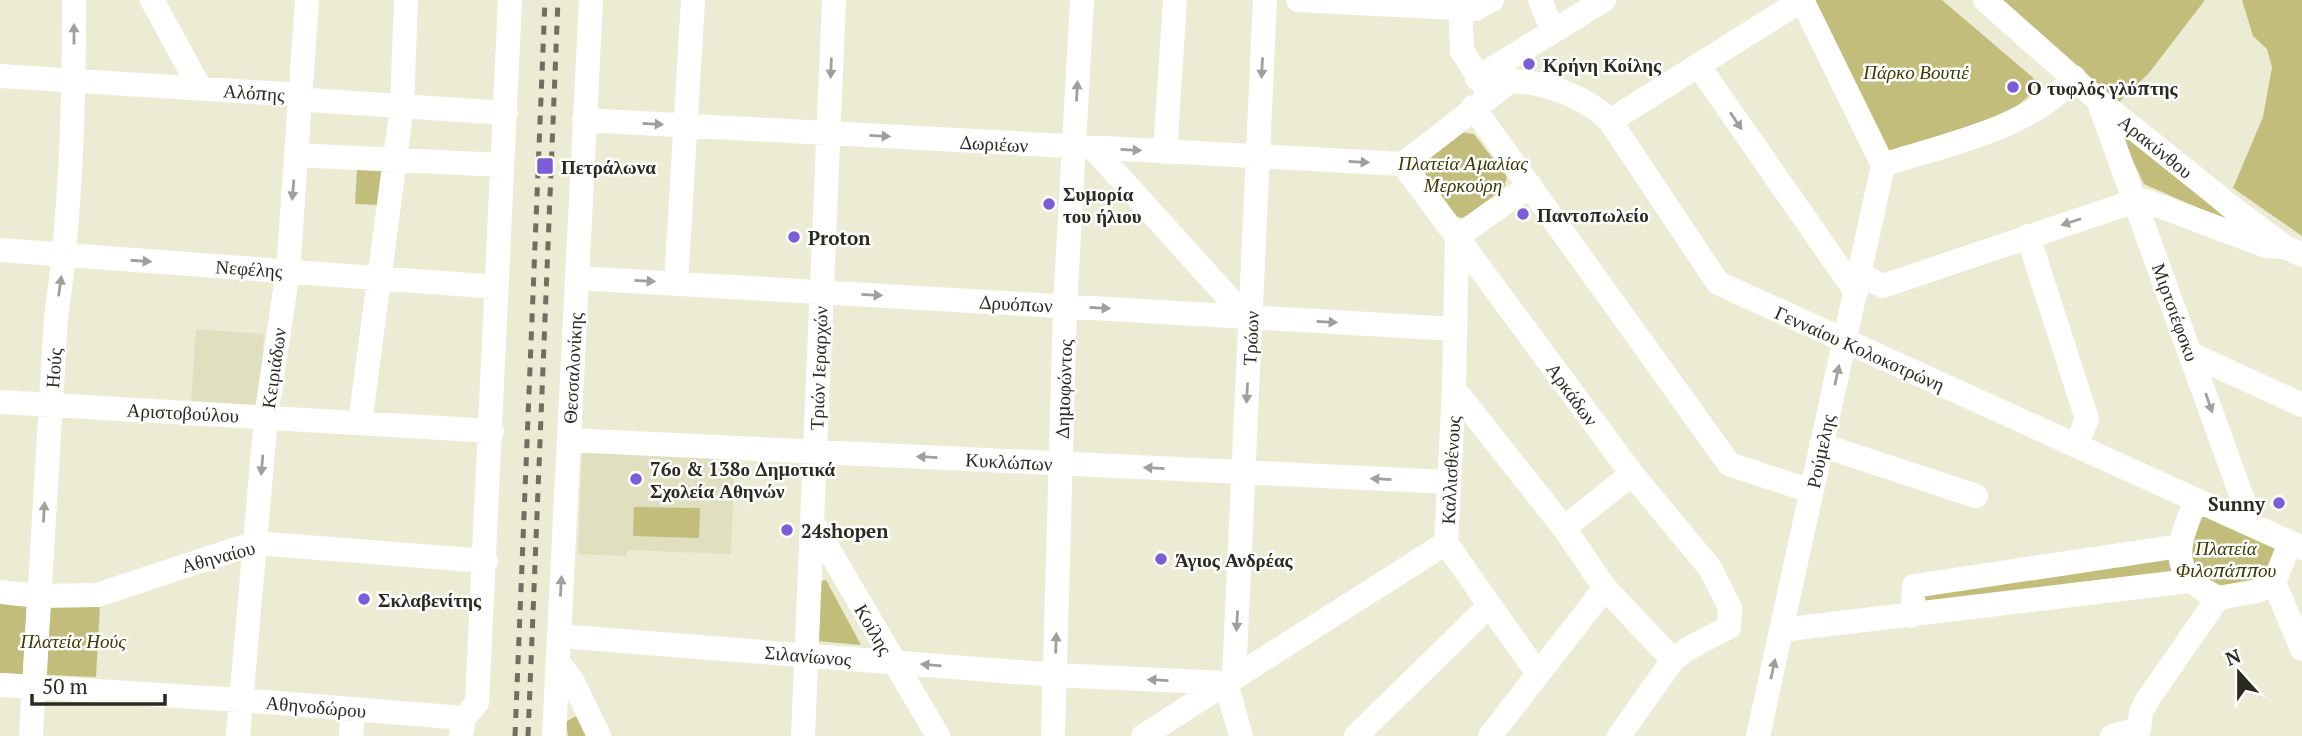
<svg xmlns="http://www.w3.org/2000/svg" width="2302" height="736" font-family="'PT Serif',serif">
<rect width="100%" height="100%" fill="#ecebd4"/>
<path fill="#e0dfc0" d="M196 329 264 334 259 406 191 402Z
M582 450 735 457 731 554 627 550 626 556 578 554Z"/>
<path fill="#c2bd7a" d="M1804 0H1942L2038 82C2020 122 1935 140 1894 154L1880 147Z
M1995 0H2205L2149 73 2119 102Z
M2242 0H2302V236L2233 188 2263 117 2272 67 2267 49 2253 36Z
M2115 123 2230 222 2144 184Z
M1460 132 1474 134 1507 177 1502 194 1467 219 1450 215 1425 175 1427 160Z
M357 169 382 170 379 205 355 204Z
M2196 500 2290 543 2274 582 2233 597 2189 581Z
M634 507 700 508 699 538 633 536Z
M2172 550 2173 574 1918 608V588Z
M826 580 861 645 817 641 818 582Z
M0 599 27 600 23 674 0 673Z
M50 603 100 605 96 677 47 675Z
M583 712 594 736H568L566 722Z"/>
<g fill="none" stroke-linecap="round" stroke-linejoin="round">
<path stroke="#fff" stroke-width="24" d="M152 0 200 88
M1298 0 1475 9 1492 0
M1460 0 1462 51 1487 91
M1540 0 1553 31
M1985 0 2098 100 2233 208 2285 247 2302 255
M1698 65 1856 292
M0 76 301 95 309 100 506 113
M1477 78 1604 0
M2098 100 2252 525
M1473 107 1729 464 1811 491
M584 120 1403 164
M1610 121 1802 0 1883 165
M1093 148 1246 317
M1165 152 1175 0
M296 155 502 165
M1403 164 1510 81C1545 82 1585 96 1610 121L1718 283 2302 548
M1403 164 1632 474 1710 568 1730 608 1729 627 1689 648 1673 660 1619 736
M1883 165C1943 145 2033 128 2074 77
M2028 236 2087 419 2076 446
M1457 237 1454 389 1446 543 1538 674
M1457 237 1530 185
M0 250 497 287
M1859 274 1883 286 2135 201H2146L2266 246 2285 247
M577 278 1454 329
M676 283 693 0
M2193 355 2302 405
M1454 389 1564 528 1605 588 1673 660
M0 402 492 431
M360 423 402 106 406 0
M569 440 1449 482
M1821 445 1976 496
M2196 500C2177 547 2166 572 2218 598L2258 591 2274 582
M812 521 938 736
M1564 528 1632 474
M2290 543 2274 582 2302 649
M0 592 39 596 97 595 255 543 486 561
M1912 616 1914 586 2180 546
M1781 630 2189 581
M559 636 1055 675 1226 683
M558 662 573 682 599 736
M1234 677 1265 0
M1226 683 1241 736
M0 685 241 700 464 718
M2139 729 2141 712 2148 699 2218 598
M31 736 56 318C71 213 74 106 74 0
M238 736 266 417 288 271 307 0
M351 736 353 710
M461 736 464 718 477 703 510 0
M554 736 591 0
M803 736 834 0
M1053 736 1065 306 1082 0
M1143 736 1446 543
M1356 736 1488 607
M1490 736 1605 588
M1758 736 1883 165
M2112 736 2139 729"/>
<path stroke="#706f61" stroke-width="5" stroke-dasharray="9 9" stroke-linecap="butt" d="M515 736 545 0
M528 736 558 0"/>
</g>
<defs><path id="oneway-solid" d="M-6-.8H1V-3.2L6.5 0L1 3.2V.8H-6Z" transform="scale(1.75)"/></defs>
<g fill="#a09f9c">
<use href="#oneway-solid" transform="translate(74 34) rotate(-90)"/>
<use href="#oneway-solid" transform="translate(831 68) rotate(92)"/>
<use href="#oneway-solid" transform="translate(1262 68) rotate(93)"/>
<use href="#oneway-solid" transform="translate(1077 91) rotate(-87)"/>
<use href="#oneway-solid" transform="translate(1736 121) rotate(56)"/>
<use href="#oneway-solid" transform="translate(653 124) rotate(3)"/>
<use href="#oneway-solid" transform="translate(880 136) rotate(3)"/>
<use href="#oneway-solid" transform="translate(1131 150) rotate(3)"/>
<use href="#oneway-solid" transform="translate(1359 162) rotate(3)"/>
<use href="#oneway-solid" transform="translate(293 190) rotate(95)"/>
<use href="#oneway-solid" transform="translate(2071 222) rotate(162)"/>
<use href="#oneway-solid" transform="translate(141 261) rotate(4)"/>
<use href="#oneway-solid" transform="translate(645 281) rotate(3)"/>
<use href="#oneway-solid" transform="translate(60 286) rotate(-82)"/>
<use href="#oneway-solid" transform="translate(872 295) rotate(3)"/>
<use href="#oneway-solid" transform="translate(1100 308) rotate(3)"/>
<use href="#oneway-solid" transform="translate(1327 322) rotate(3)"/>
<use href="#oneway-solid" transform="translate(1837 375) rotate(-78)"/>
<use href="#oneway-solid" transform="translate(1247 393) rotate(93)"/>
<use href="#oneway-solid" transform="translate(2209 403) rotate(71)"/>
<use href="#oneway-solid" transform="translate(927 457) rotate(-177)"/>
<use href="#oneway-solid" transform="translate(262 465) rotate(95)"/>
<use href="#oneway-solid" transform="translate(1154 468) rotate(-177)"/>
<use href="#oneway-solid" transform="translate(1381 479) rotate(-177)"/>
<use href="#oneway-solid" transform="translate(44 512) rotate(-87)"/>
<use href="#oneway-solid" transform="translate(561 586) rotate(-87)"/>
<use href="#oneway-solid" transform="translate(1237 621) rotate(93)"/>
<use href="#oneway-solid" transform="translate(1056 643) rotate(-88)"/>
<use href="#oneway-solid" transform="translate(931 665) rotate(-175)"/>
<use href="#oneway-solid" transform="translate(1773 669) rotate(-78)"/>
<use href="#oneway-solid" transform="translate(1158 680) rotate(-177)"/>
</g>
<g fill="#7d5dd7" stroke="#fff" stroke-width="2.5">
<circle cx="1529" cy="64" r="7"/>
<circle cx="2013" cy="87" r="7"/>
<rect x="536" y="157" width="18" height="18" rx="3.5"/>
<circle cx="1049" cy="204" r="7"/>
<circle cx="1523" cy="214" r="7"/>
<circle cx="794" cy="237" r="7"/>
<circle cx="636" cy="479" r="7"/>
<circle cx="2279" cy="503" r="7"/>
<circle cx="787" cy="530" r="7"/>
<circle cx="1161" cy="559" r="7"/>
<circle cx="364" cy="599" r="7"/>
</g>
<g text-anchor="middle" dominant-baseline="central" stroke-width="5" stroke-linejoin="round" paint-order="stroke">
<g font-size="19" font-weight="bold" fill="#2b2a22" stroke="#fff" text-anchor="start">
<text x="1543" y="64">Κρήνη Κοίλης</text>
<text x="2027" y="87">Ο τυφλός γλύπτης</text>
<text x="561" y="166">Πετράλωνα</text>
<text x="1063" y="193">Συμορία<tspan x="1063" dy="22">του ήλιου</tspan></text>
<text x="1537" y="214">Παντοπωλείο</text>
<text x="808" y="237">Proton</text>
<text x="650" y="468">76ο &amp; 138ο Δημοτικά<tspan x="650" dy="22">Σχολεία Αθηνών</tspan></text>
<text x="2265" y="503" text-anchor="end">Sunny</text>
<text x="801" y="530">24shopen</text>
<text x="1175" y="559">Άγιος Ανδρέας</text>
<text x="378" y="599">Σκλαβενίτης</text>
</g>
<g font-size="19" font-style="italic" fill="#3c3800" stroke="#fff">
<text x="1916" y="71">Πάρκο Βουτιέ</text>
<text x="1463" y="162">Πλατεία Αμαλίας<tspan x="1463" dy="22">Μερκούρη</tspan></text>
<text x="2226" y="547">Πλατεία<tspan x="2226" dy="22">Φιλοπάππου</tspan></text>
<text x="73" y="640">Πλατεία Ηούς</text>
</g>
<g font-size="19" fill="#2b2a22" stroke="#fff">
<text transform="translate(254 92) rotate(4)">Αλόπης</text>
<text transform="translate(994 143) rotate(3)">Δωριέων</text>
<text transform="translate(2156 146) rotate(39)">Αρακύνθου</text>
<text transform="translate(249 268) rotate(4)">Νεφέλης</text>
<text transform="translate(1016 303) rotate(3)">Δρυόπων</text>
<text transform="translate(2176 312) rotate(70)">Μιρτσιέφσκυ</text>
<text transform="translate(1250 338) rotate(-87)">Τρώων</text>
<text transform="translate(1860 348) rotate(24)">Γενναίου Κολοκοτρώνη</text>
<text transform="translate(53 368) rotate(-86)">Ηούς</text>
<text transform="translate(273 368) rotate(-82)">Κειριάδων</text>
<text transform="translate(572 368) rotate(-87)">Θεσσαλονίκης</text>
<text transform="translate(818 368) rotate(-88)">Τριών Ιεραρχών</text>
<text transform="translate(1063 389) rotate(-88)">Δημοφώντος</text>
<text transform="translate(1573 394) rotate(54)">Αρκάδων</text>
<text transform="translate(183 412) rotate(3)">Αριστοβούλου</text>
<text transform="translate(1820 451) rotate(-78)">Ρούμελης</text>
<text transform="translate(1009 461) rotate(3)">Κυκλώπων</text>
<text transform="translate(1450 470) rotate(-87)">Καλλισθένους</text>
<text transform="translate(218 556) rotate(-15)">Αθηναίου</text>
<text transform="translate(874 629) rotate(60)">Κοίλης</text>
<text transform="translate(808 655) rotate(5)">Σιλανίωνος</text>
<text transform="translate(316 706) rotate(5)">Αθηνοδώρου</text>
</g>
</g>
<g transform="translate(2239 673) rotate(339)" stroke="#ffffff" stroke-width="5" paint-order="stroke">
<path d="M0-5L12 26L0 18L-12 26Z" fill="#2b2a22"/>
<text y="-10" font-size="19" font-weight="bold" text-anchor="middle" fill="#2b2a22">N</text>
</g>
<path d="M32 694v10h133v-10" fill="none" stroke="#2b2a22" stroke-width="3.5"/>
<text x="42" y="694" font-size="21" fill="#2b2a22" stroke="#ffffff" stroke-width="5" paint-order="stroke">50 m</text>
</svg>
